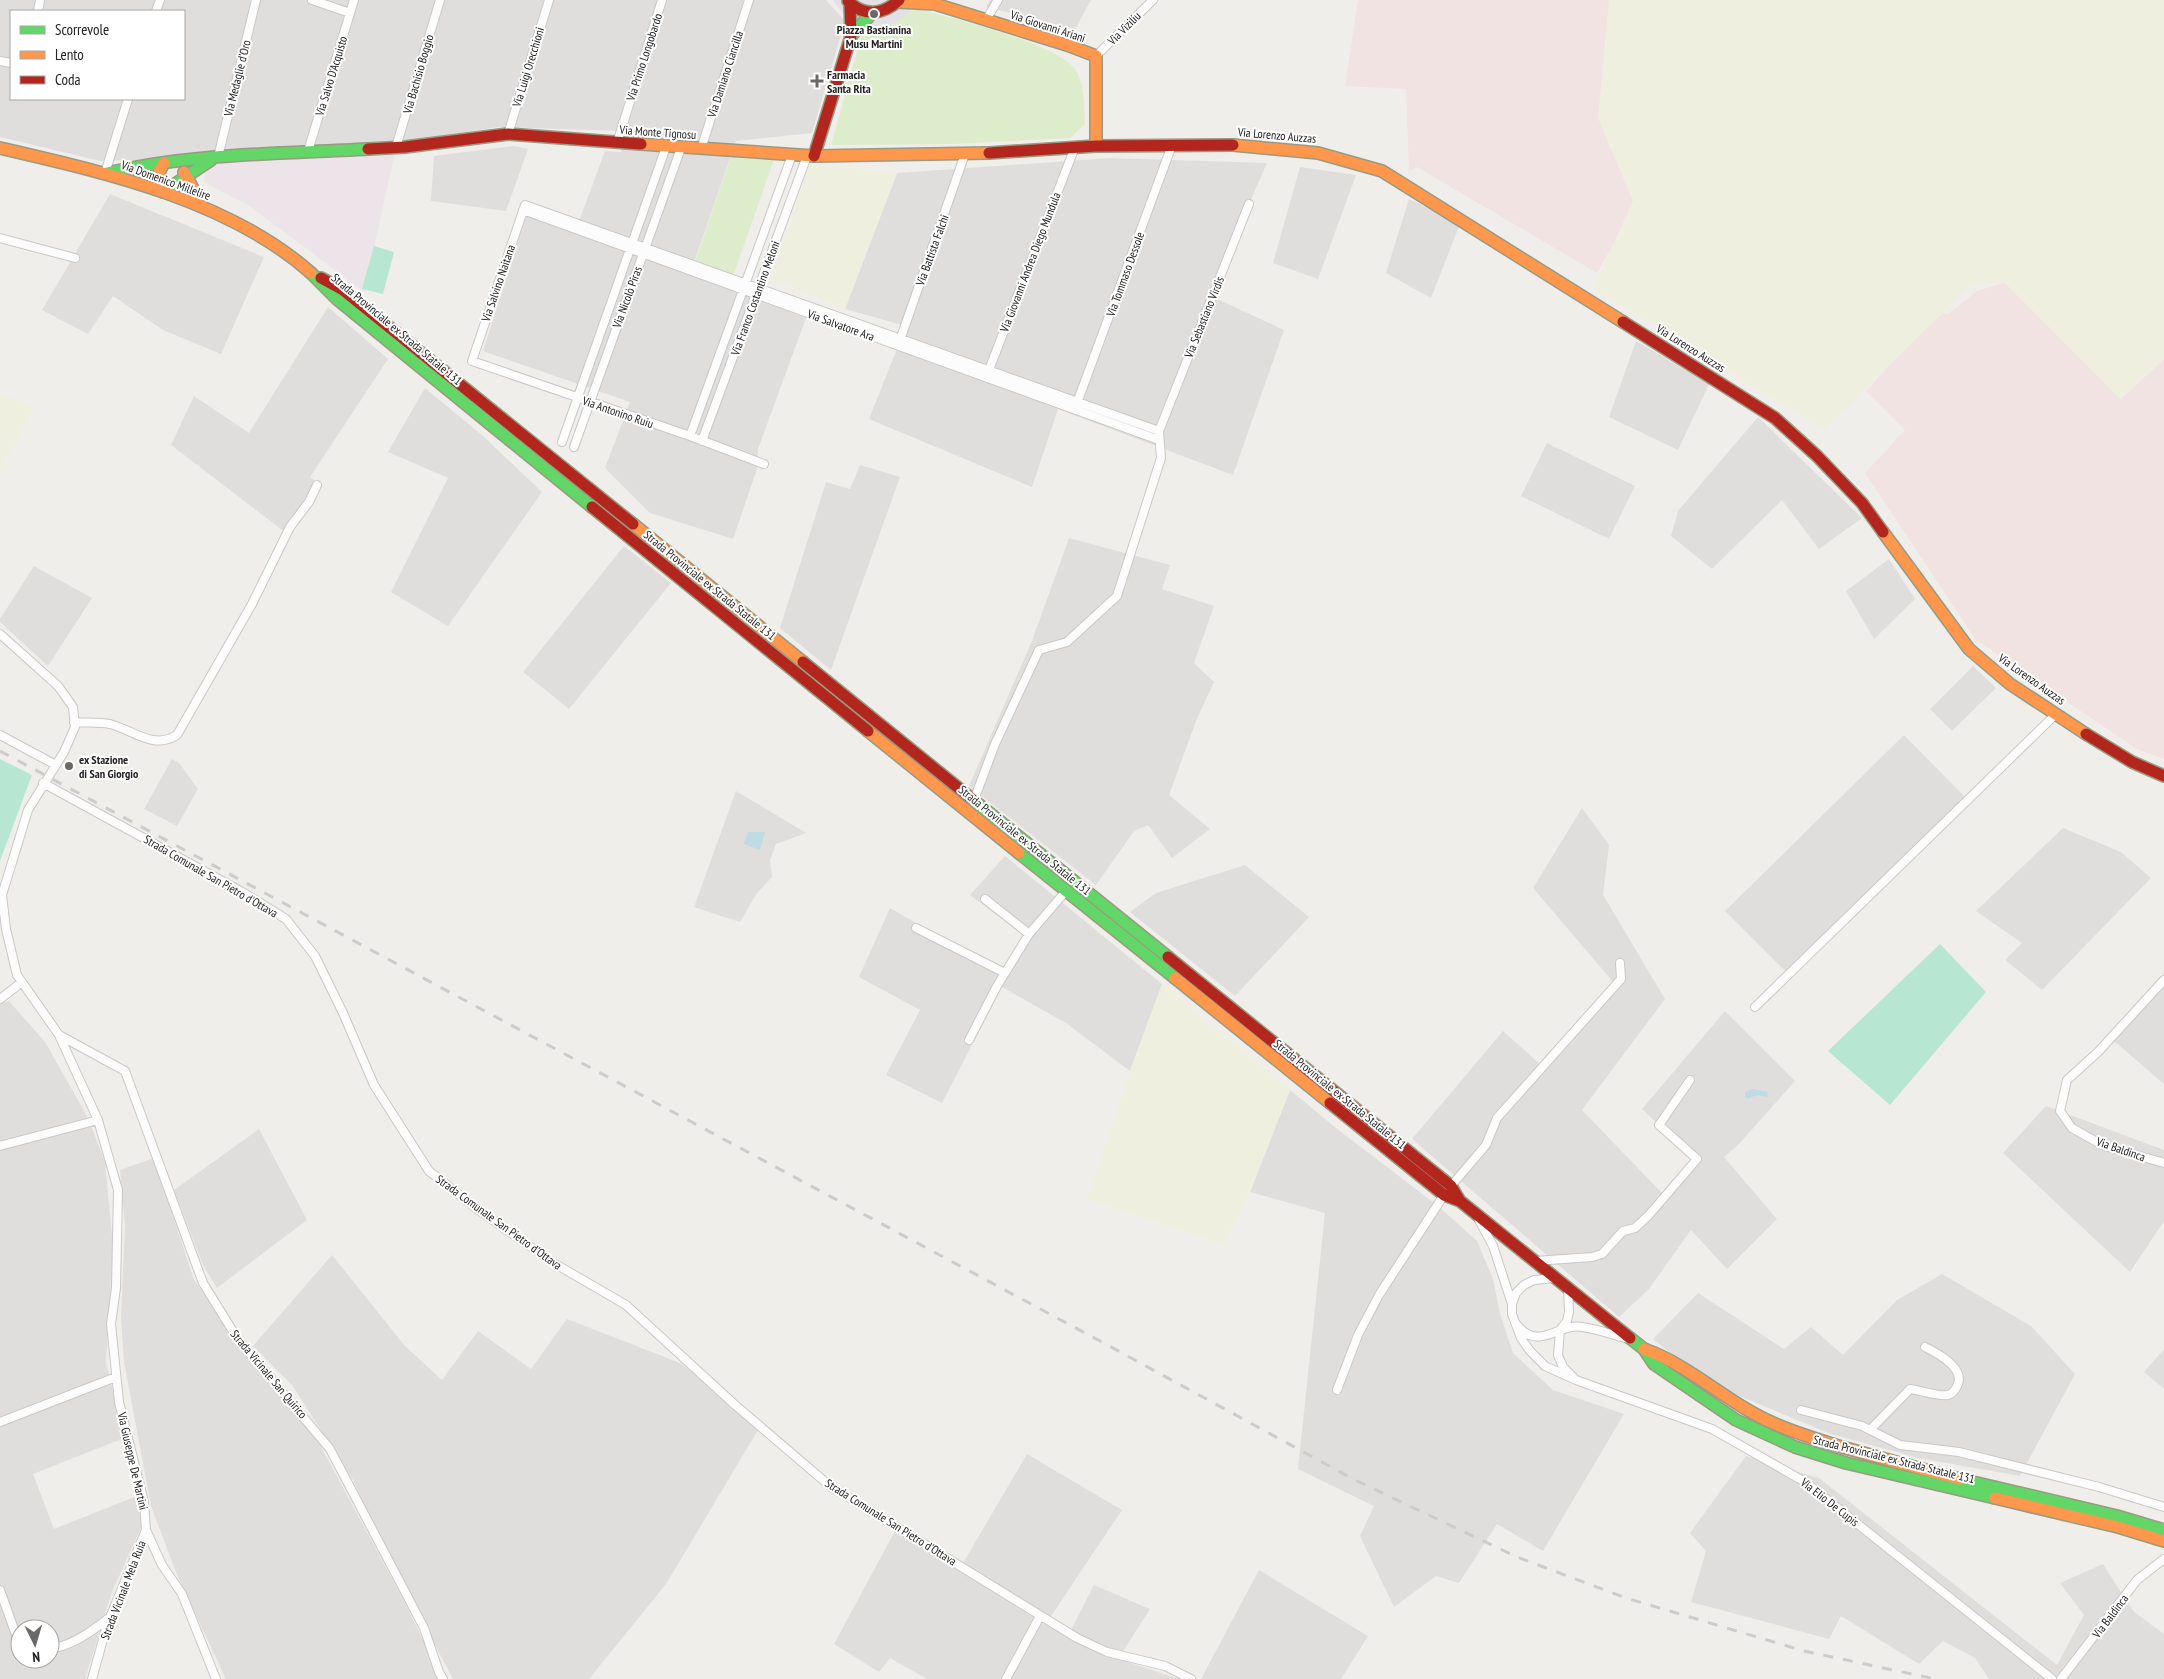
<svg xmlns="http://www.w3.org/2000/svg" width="2164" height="1679" font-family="'PT Sans Narrow',sans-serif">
<rect width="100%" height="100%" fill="#f0eeeb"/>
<path fill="#dfdedc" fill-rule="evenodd" d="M0 0H826L845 21 812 133 736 141 690 274 806 318 758 449 757 469 733 539 650 513 605 468 630 402 483 351 526 216 575 232 605 151 621 152 624 131 498 127 429 138 174 159 100 161 0 137ZM11 11H184V99H11Z
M990 0H1091L1075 29 986 7Z
M514 146 528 149 506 211 431 201 434 156Z
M1111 158 1267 163 1209 295 1284 330 1233 475 1058 409 1032 487 869 419 906 326 845 309 897 173Z
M1300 167 1356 175 1318 279 1273 263Z
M110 194 264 257 221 354 163 330 113 296 88 334 42 310Z
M1409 199 1460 224 1431 298 1386 273Z
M328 307 388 359 310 477 320 485 290 536 171 445 194 396 249 433Z
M1636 341 1709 384 1678 450 1609 417Z
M425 388 483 436 542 492 448 626 391 592 448 478 388 452Z
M1758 417 1862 518 1819 549 1782 500 1712 569 1671 536 1678 511Z
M1547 443 1635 486 1609 539 1521 496Z
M860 465 900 477 831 670 780 628 826 482 850 489Z
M1069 538 1170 565 1162 589 1214 606 1194 663 1214 682 1196 721 1169 795 1210 829 1172 858 1148 825 1134 831 1096 885 969 786 1032 641Z
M624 546 671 583 569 709 523 672Z
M1889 559 1915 599 1874 639 1846 591Z
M34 566 92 598 48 666 0 622V619Z
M1973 666 1996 688 1952 731 1930 709Z
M1904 735 1965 797 1786 972 1725 911Z
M172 759 179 763 198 789 177 826 144 809Z
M736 791 806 833 776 844 770 860 772 877 757 893 740 922 694 907Z
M1582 808 1609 845 1603 895 1665 999 1582 1110 1663 1194 1697 1161 1642 1109 1725 1011 1795 1081 1739 1144 1724 1157 1777 1219 1727 1269 1691 1230 1649 1289 1619 1317 1412 1139 1503 1031 1541 1065 1614 983 1533 888Z
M2063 828 2121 852 2151 878 2042 990 2005 960 2022 943 1976 911Z
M1005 856 1162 984 1130 1071 1066 1023 1002 987 942 1103 886 1075 920 1010 859 977 890 908 1007 976 1028 938 970 895Z
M1245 865 1309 917 1235 996 1130 912 1156 893Z
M2164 981V1084L2113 1040Z
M9 1001 45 1042 88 1118 105 1162 113 1246 106 1362 124 1438 33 1474 54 1529 137 1496 143 1523 112 1592 85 1679H0V1003ZM20 1629H50V1659H20Z
M1290 1090 1336 1128 1438 1206 1477 1241 1493 1279 1500 1314 1513 1353 1553 1390 1624 1414 1543 1551 1497 1524 1459 1583 1436 1576 1394 1607 1360 1536 1374 1506 1298 1469 1325 1213 1250 1192Z
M2046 1106 2164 1150V1221L2130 1272 2003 1153Z
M259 1129 307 1220 217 1288 203 1265 174 1190Z
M154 1158 194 1280 225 1324 318 1441 405 1603 442 1679H226L177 1575 151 1506 124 1362 121 1318 125 1225 120 1170Z
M332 1255 405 1346 442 1380 478 1331 531 1369 567 1319 680 1363 761 1425 666 1584 589 1679H453L379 1539 353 1480 292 1385 253 1346Z
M1942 1274 2031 1326 2075 1374 2020 1476 1918 1458 1831 1434 1725 1390 1701 1378 1653 1339 1698 1293 1784 1349 1811 1327 1843 1355 1897 1300Z
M2164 1349V1389L2144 1372Z
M1027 1454 1122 1510 1047 1622 1069 1634 1094 1585 1150 1609 1118 1659 1179 1679H927L890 1658 879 1672 834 1644 895 1531 959 1570Z
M1746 1456 1819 1478 2057 1665 2084 1615 2060 1583 2103 1564 2133 1611 2164 1634V1677L2163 1679H1989L1975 1658 1943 1641 1919 1664 1841 1616 1829 1639 1691 1602 1706 1551 1690 1533Z
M1259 1570 1368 1636 1341 1679H1201Z"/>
<path fill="#f1e3e1" d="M1358 0H1626L1692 106 1597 273 1417 167 1409 171 1406 89 1345 86Z
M2006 282 2122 398 2164 359V759L2137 749 1976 640 1865 473 1905 430 1866 391 1937 313 1948 314 1977 291Z"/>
<path fill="#ede4e9" d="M395 153 364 292 251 207 204 182 207 162Z"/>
<path fill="#efefdf" d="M1609 0H2164V358L2120 399 2004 282 1972 284 1824 430 1593 289 1633 201 1598 118Z
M810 164 897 173 845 309 771 279Z
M0 394 35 406 0 470Z
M1162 984 1290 1090 1250 1192 1223 1245 1087 1199 1130 1071Z"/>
<path fill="#ddeccb" d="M919 9C953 19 1061 44 1077 72 1085 87 1084 108 1085 124L1070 138 952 144 831 145 863 30 908 11Z
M733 151 776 154 732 279 694 265Z"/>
<path fill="#b7e6d2" d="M374 246 394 252 383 294 362 289Z
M0 759 32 775 0 861Z
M1940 944 1986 992 1890 1105 1828 1051Z"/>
<path fill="#e2e1e5" d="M833 0H916L912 9 900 20 877 29 861 27 847 19Z"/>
<path fill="#bfdbe3" d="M748 832H765L760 850 744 844Z
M1753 1089 1767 1092 1768 1097 1757 1095 1747 1099 1745 1097V1092Z"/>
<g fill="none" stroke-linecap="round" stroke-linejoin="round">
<g stroke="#c9c8c7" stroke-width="10">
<path id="street" d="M312 0 350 13
M38 11 40 0
M156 11 160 0
M986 20 998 0
M1096 56 1153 0
M0 61 11 63
M508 134 549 0
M617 143 662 0
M396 147 440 0
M701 149 749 0
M308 151 354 0
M218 157 256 0
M105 173 128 99
M523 210 1159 440
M0 238 75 258
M899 343 965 154
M987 375 1075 147
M1077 403 1172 145
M690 436 792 155
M702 441 807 156
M562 442 666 147
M574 447 681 148
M764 464 690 436 472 361 525 205 1159 431
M0 634 58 686 73 707 75 727 64 752 28 810 2 895 6 929 17 975 59 1035 98 1120 118 1190 116 1288 111 1324 119 1402 144 1502 146 1530 162 1565 182 1594 216 1679
M74 722C85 723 99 722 110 724 133 730 153 750 177 735L252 604 290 527 309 502 317 485
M0 735 54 764
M43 783 244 893 286 919 315 956 343 1013 374 1085 429 1171 480 1211 552 1262 626 1305 734 1404 830 1486 1077 1638 1107 1652 1165 1666 1191 1679
M974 800 995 744 1039 650 1067 642 1117 596 1161 458 1159 431 1249 204
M985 899 1029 934
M916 928 1005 973
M2164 980 2098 1052 2067 1080 2060 1111 2072 1128 2102 1145 2164 1163
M0 999 22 982
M1755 1007 2056 714
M59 1035 125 1071 203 1283 237 1338 330 1449 424 1628 439 1672 443 1679
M969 1040 997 986 1029 934 1066 891
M0 1146 98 1120
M1451 1186 1486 1145 1497 1118 1621 979 1620 963
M1479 1220 1493 1246 1512 1304
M1535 1261 1592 1257 1602 1254 1623 1231 1635 1228 1649 1215 1697 1159 1659 1125 1690 1080
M1556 1278 1534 1280 1524 1285 1516 1293 1512 1304V1314L1521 1338 1530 1351 1545 1366 1576 1380 1712 1429 1805 1482 2052 1679
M1568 1287 1569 1312 1567 1321 1560 1330 1558 1355 1563 1367 1573 1377
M1517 1325C1539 1352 1558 1323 1582 1327 1598 1329 1613 1335 1628 1339
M1337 1390 1358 1335 1379 1295 1444 1195
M1801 1410 1862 1426 1900 1445 1959 1452 2099 1487 2164 1507
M0 1422 116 1377
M1870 1430 1910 1389C1919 1390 1940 1397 1948 1395 1952 1394 1956 1389 1958 1384 1964 1367 1937 1353 1925 1347
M0 1590 20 1646
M50 1649C74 1645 90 1632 109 1618
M92 1679 107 1625 146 1530
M1006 1679 1040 1616
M2061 1679 2137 1580 2164 1559"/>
</g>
<g stroke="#999a82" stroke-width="14">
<path id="fast" d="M851 36 871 14
M107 173C192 153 281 154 368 149
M163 192 211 160
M311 273 337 299 592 507
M972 799 1168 957
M1019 853 1175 978
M1630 1338 1644 1349 1654 1364 1736 1420 1795 1447 1846 1463 1995 1498
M1960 1479 2117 1516 2164 1530"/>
</g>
<g stroke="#999a82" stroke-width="14">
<path id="slow" d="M898 2 935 4 1067 45 1096 56V146
M641 144 814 156 989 153
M1233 145 1318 153 1382 171 1623 322
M0 148C104 172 229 200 311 273
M184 172 203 207
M163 192 159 172 164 163
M633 524 803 662
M1883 532 1969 649 2010 684 2086 734
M868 731 1019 853
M1175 978 1330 1103
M1644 1349C1690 1365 1727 1403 1773 1423 1795 1433 1819 1440 1842 1447 1881 1458 1920 1469 1960 1479
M1995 1498 2118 1527 2164 1541"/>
</g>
<g stroke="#999a82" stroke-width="14">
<path id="jam" d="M848 1C864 17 883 15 899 0
M368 149 405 147 508 134 641 144
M989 153 1096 146 1233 145
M814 156 851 36 850 5
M321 278 343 290 633 524
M1623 322 1775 418 1817 456 1862 503 1883 532
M592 507 868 731
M803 662 972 799
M2086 734 2132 762 2164 776
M1168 957 1451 1186 1460 1201
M1330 1103 1444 1195 1460 1201 1630 1338"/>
</g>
<use href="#street" stroke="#fdfcfc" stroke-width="8"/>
<use href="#fast" stroke="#63d668" stroke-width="11"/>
<use href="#slow" stroke="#ff974d" stroke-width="11"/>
<use href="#jam" stroke="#b3261e" stroke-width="11"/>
<path stroke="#ccc" stroke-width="3" stroke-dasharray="10 10" stroke-linecap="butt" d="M0 751 1100 1341 1355 1480 1517 1557 1626 1598 1804 1651 1935 1679"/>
</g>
<g fill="#6a6968" stroke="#fff" stroke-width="2">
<circle cx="874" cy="14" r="5"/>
<path d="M814.5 73.5h5v5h5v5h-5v5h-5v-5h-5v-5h5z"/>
<circle cx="69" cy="766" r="5"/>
</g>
<g text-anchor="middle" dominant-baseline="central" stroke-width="4" stroke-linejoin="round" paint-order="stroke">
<g font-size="12" fill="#222" stroke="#fff">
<text transform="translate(1048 26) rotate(18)">Via Giovanni Ariani</text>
<text transform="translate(1124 28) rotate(-45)">Via Viziliu</text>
<text transform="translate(644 57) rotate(-72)">Via Primo Longobardo</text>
<text transform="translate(528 67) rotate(-73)">Via Luigi Orecchioni</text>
<text transform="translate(418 74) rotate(-74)">Via Bachisio Boggio</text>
<text transform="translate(725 74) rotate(-72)">Via Damiano Ciancilla</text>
<text transform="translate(331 76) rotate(-73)">Via Salvo D'Acquisto</text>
<text transform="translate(237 78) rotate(-76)">Via Medaglie d'Oro</text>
<text transform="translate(658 132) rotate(4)">Via Monte Tignosu</text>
<text transform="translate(1277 135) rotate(5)">Via Lorenzo Auzzas</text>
<text transform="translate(166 180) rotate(20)">Via Domenico Millelire</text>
<text transform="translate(932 250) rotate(-70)">Via Battista Falchi</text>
<text transform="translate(1030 262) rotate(-69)">Via Giovanni Andrea Diego Mundula</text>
<text transform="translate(1125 274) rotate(-70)">Via Tommaso Dessole</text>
<text transform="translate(498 283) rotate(-71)">Via Salvino Naitana</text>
<text transform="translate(627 297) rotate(-70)">Via Nicolò Piras</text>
<text transform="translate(755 298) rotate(-70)">Via Franco Costantino Meloni</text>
<text transform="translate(1204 317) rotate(-68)">Via Sebastiano Virdis</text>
<text transform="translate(841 325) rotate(20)">Via Salvatore Ara</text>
<text transform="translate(397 329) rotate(40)">Strada Provinciale ex Strada Statale 131</text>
<text transform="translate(1691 348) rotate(32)">Via Lorenzo Auzzas</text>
<text transform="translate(618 412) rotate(19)">Via Antonino Ruiu</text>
<text transform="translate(710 585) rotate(39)">Strada Provinciale ex Strada Statale 131</text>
<text transform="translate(2032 679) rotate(35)">Via Lorenzo Auzzas</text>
<text transform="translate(1025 840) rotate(39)">Strada Provinciale ex Strada Statale 131</text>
<text transform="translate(211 876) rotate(30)">Strada Comunale San Pietro d'Ottava</text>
<text transform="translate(1340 1094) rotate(39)">Strada Provinciale ex Strada Statale 131</text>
<text transform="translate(2121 1149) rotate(19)">Via Baldinca</text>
<text transform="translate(499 1222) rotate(36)">Strada Comunale San Pietro d'Ottava</text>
<text transform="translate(269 1374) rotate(50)">Strada Vicinale San Quirico</text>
<text transform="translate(1894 1459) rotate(14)">Strada Provinciale ex Strada Statale 131</text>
<text transform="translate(133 1461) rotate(77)">Via Giuseppe De Martini</text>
<text transform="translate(1830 1502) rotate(38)">Via Elio De Cupis</text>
<text transform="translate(891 1522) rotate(32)">Strada Comunale San Pietro d'Ottava</text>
<text transform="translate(123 1590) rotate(-69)">Strada Vicinale Mela Ruia</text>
<text transform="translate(2110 1616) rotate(-53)">Via Baldinca</text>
</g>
<g font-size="12" font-weight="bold" fill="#222" stroke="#fff" text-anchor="start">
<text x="874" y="29" text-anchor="middle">Piazza Bastianina<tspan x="874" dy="14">Musu Martini</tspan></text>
<text x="827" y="74">Farmacia<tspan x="827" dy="14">Santa Rita</tspan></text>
<text x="79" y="759">ex Stazione<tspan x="79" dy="14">di San Giorgio</tspan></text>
</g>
</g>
<rect x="10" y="10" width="175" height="90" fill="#ffffff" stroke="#a7a7a7"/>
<rect x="20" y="26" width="25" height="8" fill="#63d668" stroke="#a7a7a7"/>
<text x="55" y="35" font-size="15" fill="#222222">Scorrevole</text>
<rect x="20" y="51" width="25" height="8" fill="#ff974d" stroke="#a7a7a7"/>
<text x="55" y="60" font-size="15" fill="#222222">Lento</text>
<rect x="20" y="76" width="25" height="8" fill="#b3261e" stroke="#a7a7a7"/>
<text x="55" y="85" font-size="15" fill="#222222">Coda</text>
<g transform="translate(35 1644) rotate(175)"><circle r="24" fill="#ffffff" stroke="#a7a7a7"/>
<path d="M0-4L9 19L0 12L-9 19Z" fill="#6a6968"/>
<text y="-8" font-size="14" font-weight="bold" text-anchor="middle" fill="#222222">N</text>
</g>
</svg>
